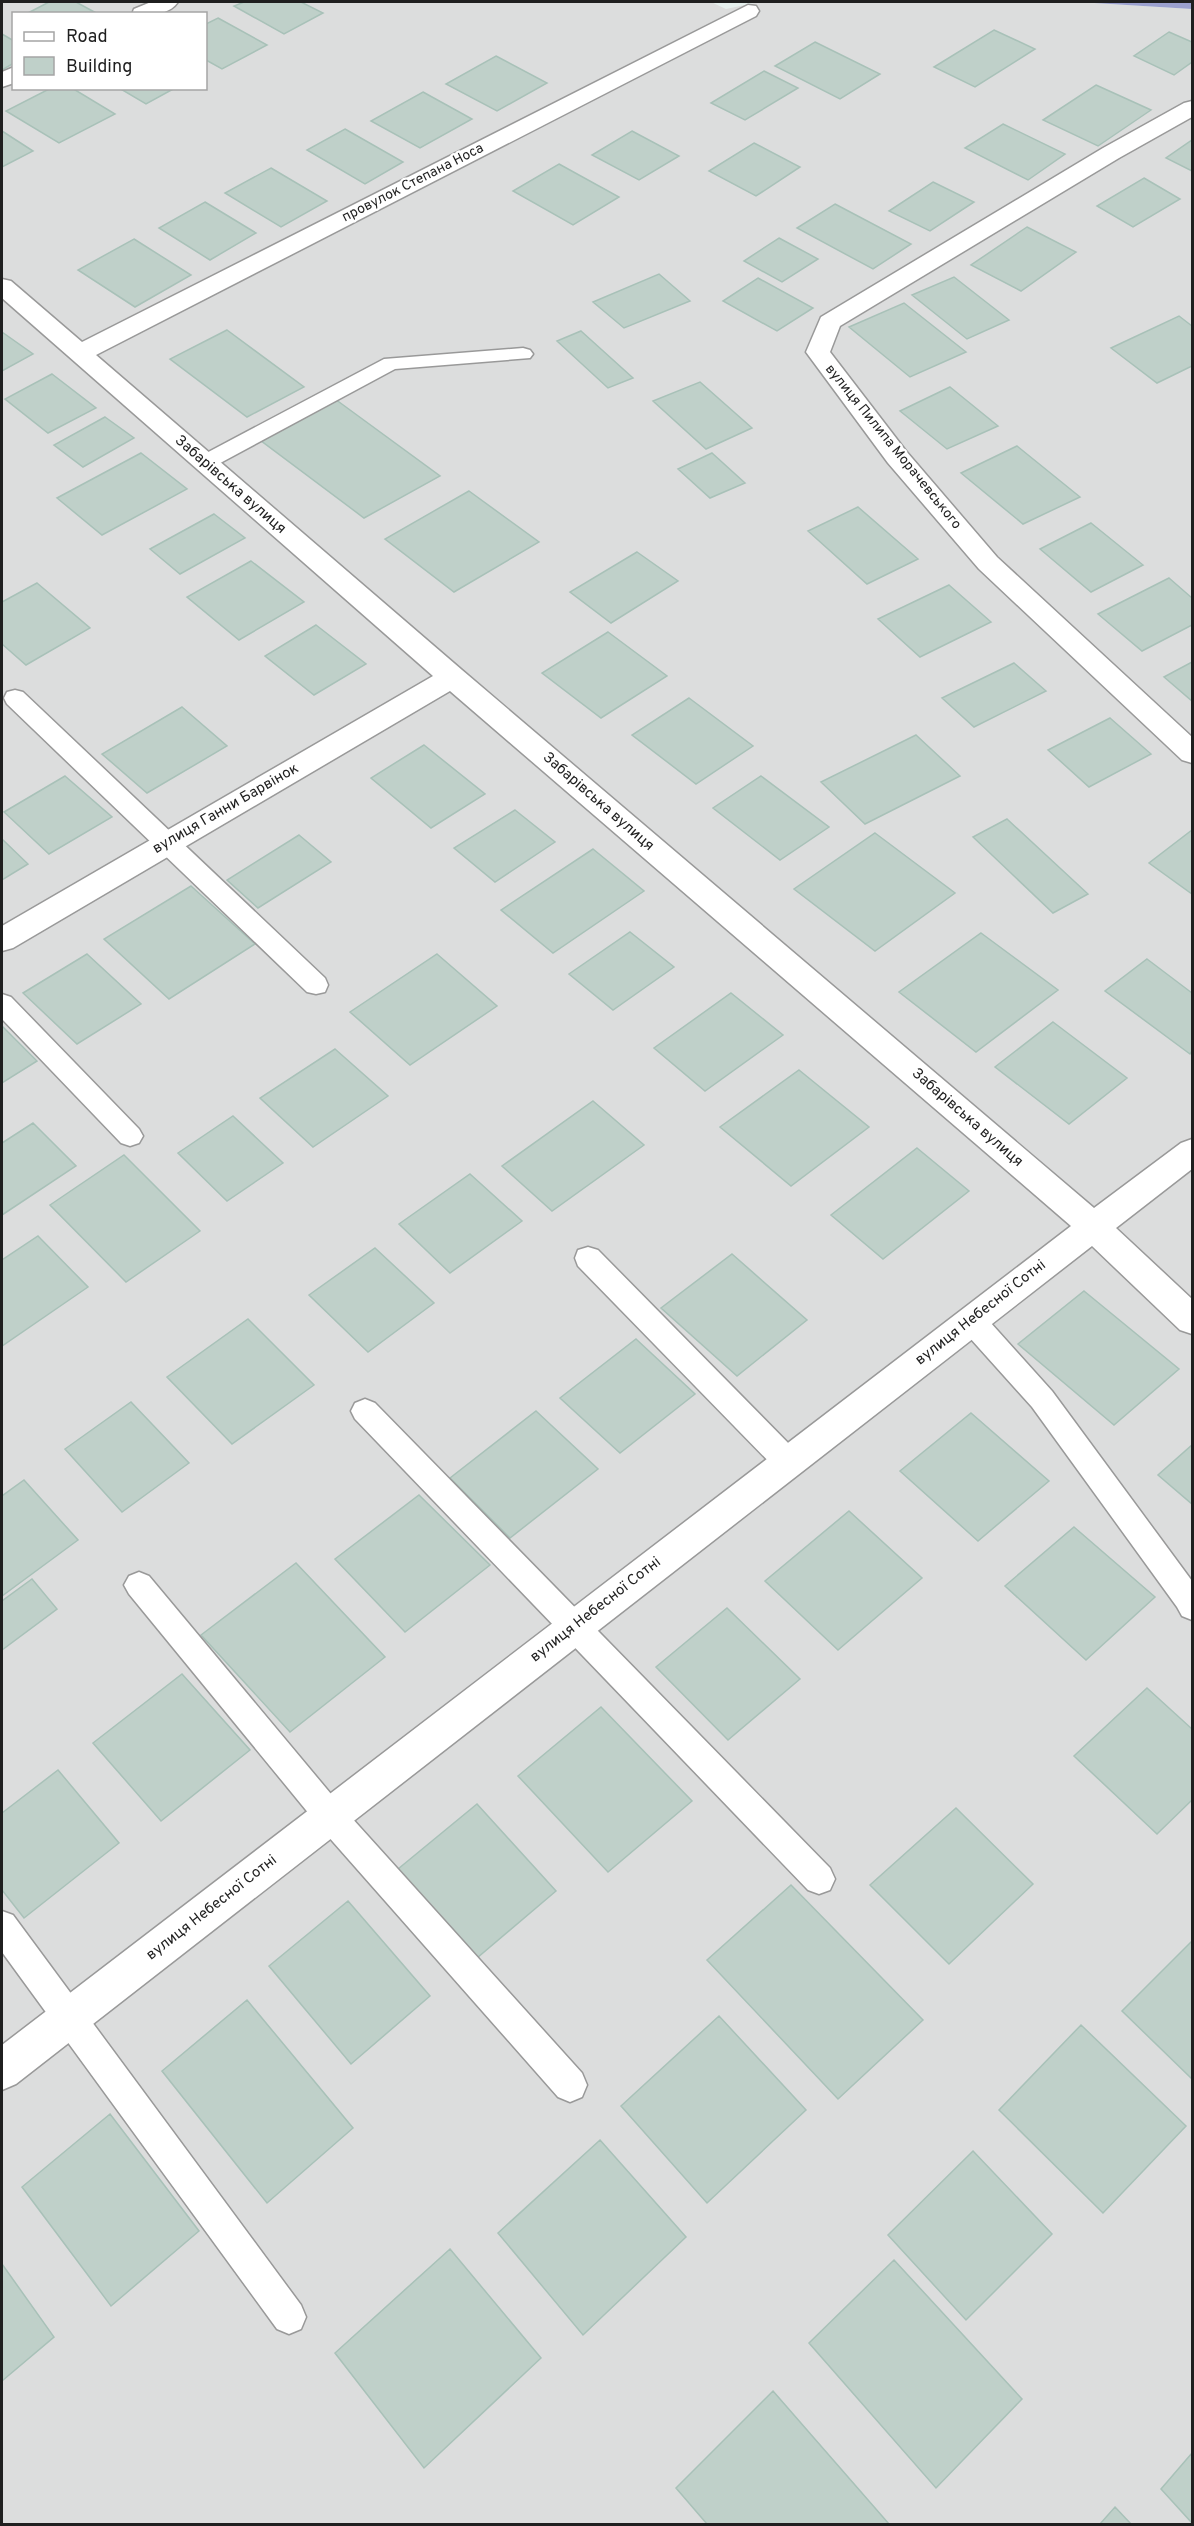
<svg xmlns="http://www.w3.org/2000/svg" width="1194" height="2526" font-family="Overpass,sans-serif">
<rect width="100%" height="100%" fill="#e6f0ee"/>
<path fill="#dcdddd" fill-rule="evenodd" d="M2 2H711L726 9 759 2H1078L1192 9V2524H2ZM14 14H206V88H14Z"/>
<path fill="#9ba0ce" d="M1078 2H1192V9Z"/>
<path fill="#bfd0c9" stroke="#a8c1b8" stroke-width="1.5" d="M49 2H76L98 14H26Z
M244 2H301L323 13 284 34 234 6Z
M218 18 267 45 222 69 206 60V24Z
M994 30 1035 49 975 87 934 67Z
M1169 32 1192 42V62L1174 75 1134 56Z
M2 34 14 41V63L2 70Z
M815 42 880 74 840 99 775 66Z
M496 56 547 83 497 111 446 84Z
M764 71 798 88 745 120 711 103Z
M1096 85 1151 110 1098 146 1043 120Z
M51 88H72L115 114 59 143 6 111Z
M119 88H175L146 104Z
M423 92 472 119 420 148 371 121Z
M1003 124 1065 154 1028 180 965 148Z
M345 129 403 162 365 184 307 150Z
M2 131 33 151 2 167Z
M632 131 679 156 639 180 592 155Z
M1192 140V171L1166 158Z
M754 143 800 167 756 196 709 171Z
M559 164 619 197 573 225 513 191Z
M271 168 327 201 281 227 225 193Z
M1144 178 1180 199 1133 227 1097 206Z
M933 182 974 202 930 231 889 211Z
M205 202 256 233 210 260 159 228Z
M835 204 911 244 873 269 797 228Z
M1027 227 1076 252 1021 291 971 265Z
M779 238 818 259 782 282 744 261Z
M134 239 191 275 135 307 78 270Z
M659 274 690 301 624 328 593 302Z
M954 277 1009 320 967 339 912 295Z
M758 278 813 308 777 331 723 301Z
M904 303 966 352 910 377 849 327Z
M1179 316 1192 326V366L1157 383 1111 348Z
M227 330 304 387 247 417 170 359Z
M581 331 633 378 608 388 557 341Z
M2 332 33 354 2 371Z
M52 374 96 408 48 433 5 399Z
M700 382 752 428 706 449 653 401Z
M950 387 998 426 947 449 900 411Z
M335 399 440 476 364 518 260 440Z
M105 417 134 438 83 467 54 445Z
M1017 446 1080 497 1023 524 961 473Z
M141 453 187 489 102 535 57 498Z
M712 453 745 483 710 498 678 469Z
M469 491 539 542 454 592 385 539Z
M858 507 918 559 867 584 808 531Z
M214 514 245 538 180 574 150 549Z
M1091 523 1143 565 1091 592 1040 549Z
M637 552 678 581 611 623 570 592Z
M251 561 304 602 239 640 187 597Z
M1169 578 1192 598V625L1142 651 1098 614Z
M37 583 90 628 26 665 2 644V602Z
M949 585 991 622 920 657 878 619Z
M316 625 366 664 314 695 265 656Z
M608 632 667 676 601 718 542 673Z
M1192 662V701L1164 677Z
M1014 663 1046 691 974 727 942 698Z
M689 698 753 746 696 784 632 735Z
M182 707 227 746 147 793 102 754Z
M1110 718 1151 754 1089 787 1048 750Z
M916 735 960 776 865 824 821 782Z
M424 745 485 794 431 828 371 778Z
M65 776 112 817 49 854 4 812Z
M761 776 829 827 780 860 713 808Z
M515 810 555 842 495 882 454 848Z
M1007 819 1088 894 1053 913 973 837Z
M1192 830V894L1149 863Z
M875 833 955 893 875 951 794 889Z
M299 835 331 862 258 908 227 880Z
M2 839 28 864 2 880Z
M593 849 644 891 553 953 501 910Z
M191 886 255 944 169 999 104 939Z
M630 932 674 967 613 1010 569 974Z
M981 933 1058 990 976 1052 899 992Z
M87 954 141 1004 77 1044 23 993Z
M437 954 497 1006 410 1065 350 1012Z
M1147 959 1192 993V1051L1190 1054 1105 991Z
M731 993 783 1035 705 1091 654 1048Z
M1053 1022 1127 1078 1069 1124 995 1067Z
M2 1026 37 1061 2 1083Z
M335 1049 388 1096 313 1147 260 1098Z
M799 1070 869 1127 791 1186 720 1127Z
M593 1101 644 1145 552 1211 502 1166Z
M233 1116 283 1163 227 1201 178 1153Z
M33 1123 76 1166 2 1215V1143Z
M917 1148 969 1191 883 1259 831 1215Z
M124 1155 200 1231 126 1282 50 1205Z
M470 1174 522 1221 450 1273 399 1224Z
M38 1236 88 1287 2 1346V1260Z
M375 1248 434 1303 368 1352 309 1295Z
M732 1254 807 1320 737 1376 661 1308Z
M1084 1291 1179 1369 1114 1425 1018 1344Z
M248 1319 314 1385 232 1444 167 1377Z
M636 1339 695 1394 620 1453 560 1398Z
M131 1402 189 1463 122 1512 65 1449Z
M536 1411 598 1469 510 1538 450 1478Z
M971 1413 1049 1481 978 1541 900 1471Z
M1192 1445V1504L1158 1475Z
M24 1480 78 1540 2 1596V1496Z
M419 1495 490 1565 405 1632 335 1559Z
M849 1511 922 1578 838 1650 765 1581Z
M1074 1527 1155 1597 1086 1660 1005 1586Z
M296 1563 385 1657 290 1732 201 1635Z
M32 1579 57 1609 2 1650V1601Z
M727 1608 800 1679 728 1740 656 1667Z
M182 1674 250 1750 161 1821 93 1743Z
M1147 1688 1192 1729V1800L1157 1834 1074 1756Z
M601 1707 692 1801 608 1872 518 1776Z
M58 1770 119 1843 24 1918 2 1890V1813Z
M477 1804 556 1891 477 1958 398 1869Z
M956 1808 1033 1884 949 1964 870 1885Z
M791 1885 923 2020 838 2099 707 1960Z
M348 1901 430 1996 351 2064 269 1966Z
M1192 1941V2079L1122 2011Z
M247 2000 353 2128 267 2203 162 2071Z
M719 2016 806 2110 707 2203 621 2106Z
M1081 2025 1186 2126 1103 2213 999 2110Z
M110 2114 199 2231 111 2306 22 2187Z
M600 2140 686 2237 583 2335 498 2233Z
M973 2151 1052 2234 966 2320 888 2235Z
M450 2249 541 2358 424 2468 335 2353Z
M894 2260 1022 2399 936 2488 809 2343Z
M2 2264 54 2337 2 2381Z
M773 2391 889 2524H707L676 2488Z
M1192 2453V2523L1161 2489Z
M1115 2507 1131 2524H1100Z"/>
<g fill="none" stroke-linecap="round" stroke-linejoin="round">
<g stroke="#999" stroke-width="3">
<path id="service" d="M523 348 530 350 533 354 530 358 395 369 211 468 204 470 197 468 193 463 197 458 384 359Z
M15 690 23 692 325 978 328 985 325 992 316 994 307 992 7 704 4 698 7 692Z
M2 994 11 997 139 1129 143 1136 139 1143 130 1146 121 1143 2 1019Z
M588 1247 598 1250 798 1453 802 1462 798 1471 788 1474 778 1471 578 1266 575 1258 578 1250Z
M971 1309 981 1312 1052 1391 1192 1581V1620L1182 1616 1177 1607 1032 1407 961 1328 957 1320 961 1312Z
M365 1399 375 1403 830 1868 835 1879 830 1890 819 1894 808 1890 355 1419 351 1411 355 1403Z
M139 1572 149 1576 341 1806 582 2073 587 2085 582 2097 570 2102 558 2097 319 1826 129 1594 124 1585 129 1576Z
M2 1911 13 1915 301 2305 306 2317 301 2329 289 2334 277 2329 2 1952Z"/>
</g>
<g stroke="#999" stroke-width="3">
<path id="minor" d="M151 2H178C168 17 147 14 132 14L134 9Z
M748 5 756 6 759 11 756 16 96 355 462 670 1094 1208 1181 1143 1192 1139V1169L1116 1228 1192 1299V1334L1180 1330 1092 1246 16 2084 2 2090V2045L1071 1226 450 691 13 948 2 951V926L433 676 2 298V279L11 281 82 342Z
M14 67V83L2 87V72Z
M1192 101V117L1119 158 840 326 830 352 906 451 997 557 1192 737V763L1182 760 979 569 888 463 806 352 821 317 1103 148 1184 103Z"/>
</g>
<use href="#service" fill="#fff" fill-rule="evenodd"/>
<use href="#minor" fill="#fff" fill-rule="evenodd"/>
</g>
<g text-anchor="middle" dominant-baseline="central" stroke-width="4.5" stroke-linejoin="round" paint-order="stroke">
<g font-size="14" fill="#1f1f1f" stroke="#fff">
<text transform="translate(413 183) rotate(-27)">провулок Степана Носа</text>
<text transform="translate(893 447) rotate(51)">вулиця Пилипа Морачевського</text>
</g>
<g font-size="15" fill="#1f1f1f" stroke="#fff">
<text transform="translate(230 485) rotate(41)">Забарівська вулиця</text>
<text transform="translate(598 802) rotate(41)">Забарівська вулиця</text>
<text transform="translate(226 809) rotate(-30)">вулиця Ганни Барвінок</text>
<text transform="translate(967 1118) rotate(41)">Забарівська вулиця</text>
<text transform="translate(981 1313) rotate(-38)">вулиця Небесної Сотні</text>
<text transform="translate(596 1610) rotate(-38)">вулиця Небесної Сотні</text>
<text transform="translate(212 1908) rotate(-38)">вулиця Небесної Сотні</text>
</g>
</g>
<rect width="1194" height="2526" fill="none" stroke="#1f1f1f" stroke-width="6"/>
<rect x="12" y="12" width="195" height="78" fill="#ffffff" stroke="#a5a5a5" stroke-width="1.5"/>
<rect x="24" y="32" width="30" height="9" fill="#ffffff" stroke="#a5a5a5" stroke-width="1.5"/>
<text x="66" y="42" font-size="18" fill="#1f1f1f">Road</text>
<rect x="24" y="57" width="30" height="18" fill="#bfd0c9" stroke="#a5a5a5" stroke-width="1.5"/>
<text x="66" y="72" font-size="18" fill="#1f1f1f">Building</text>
</svg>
